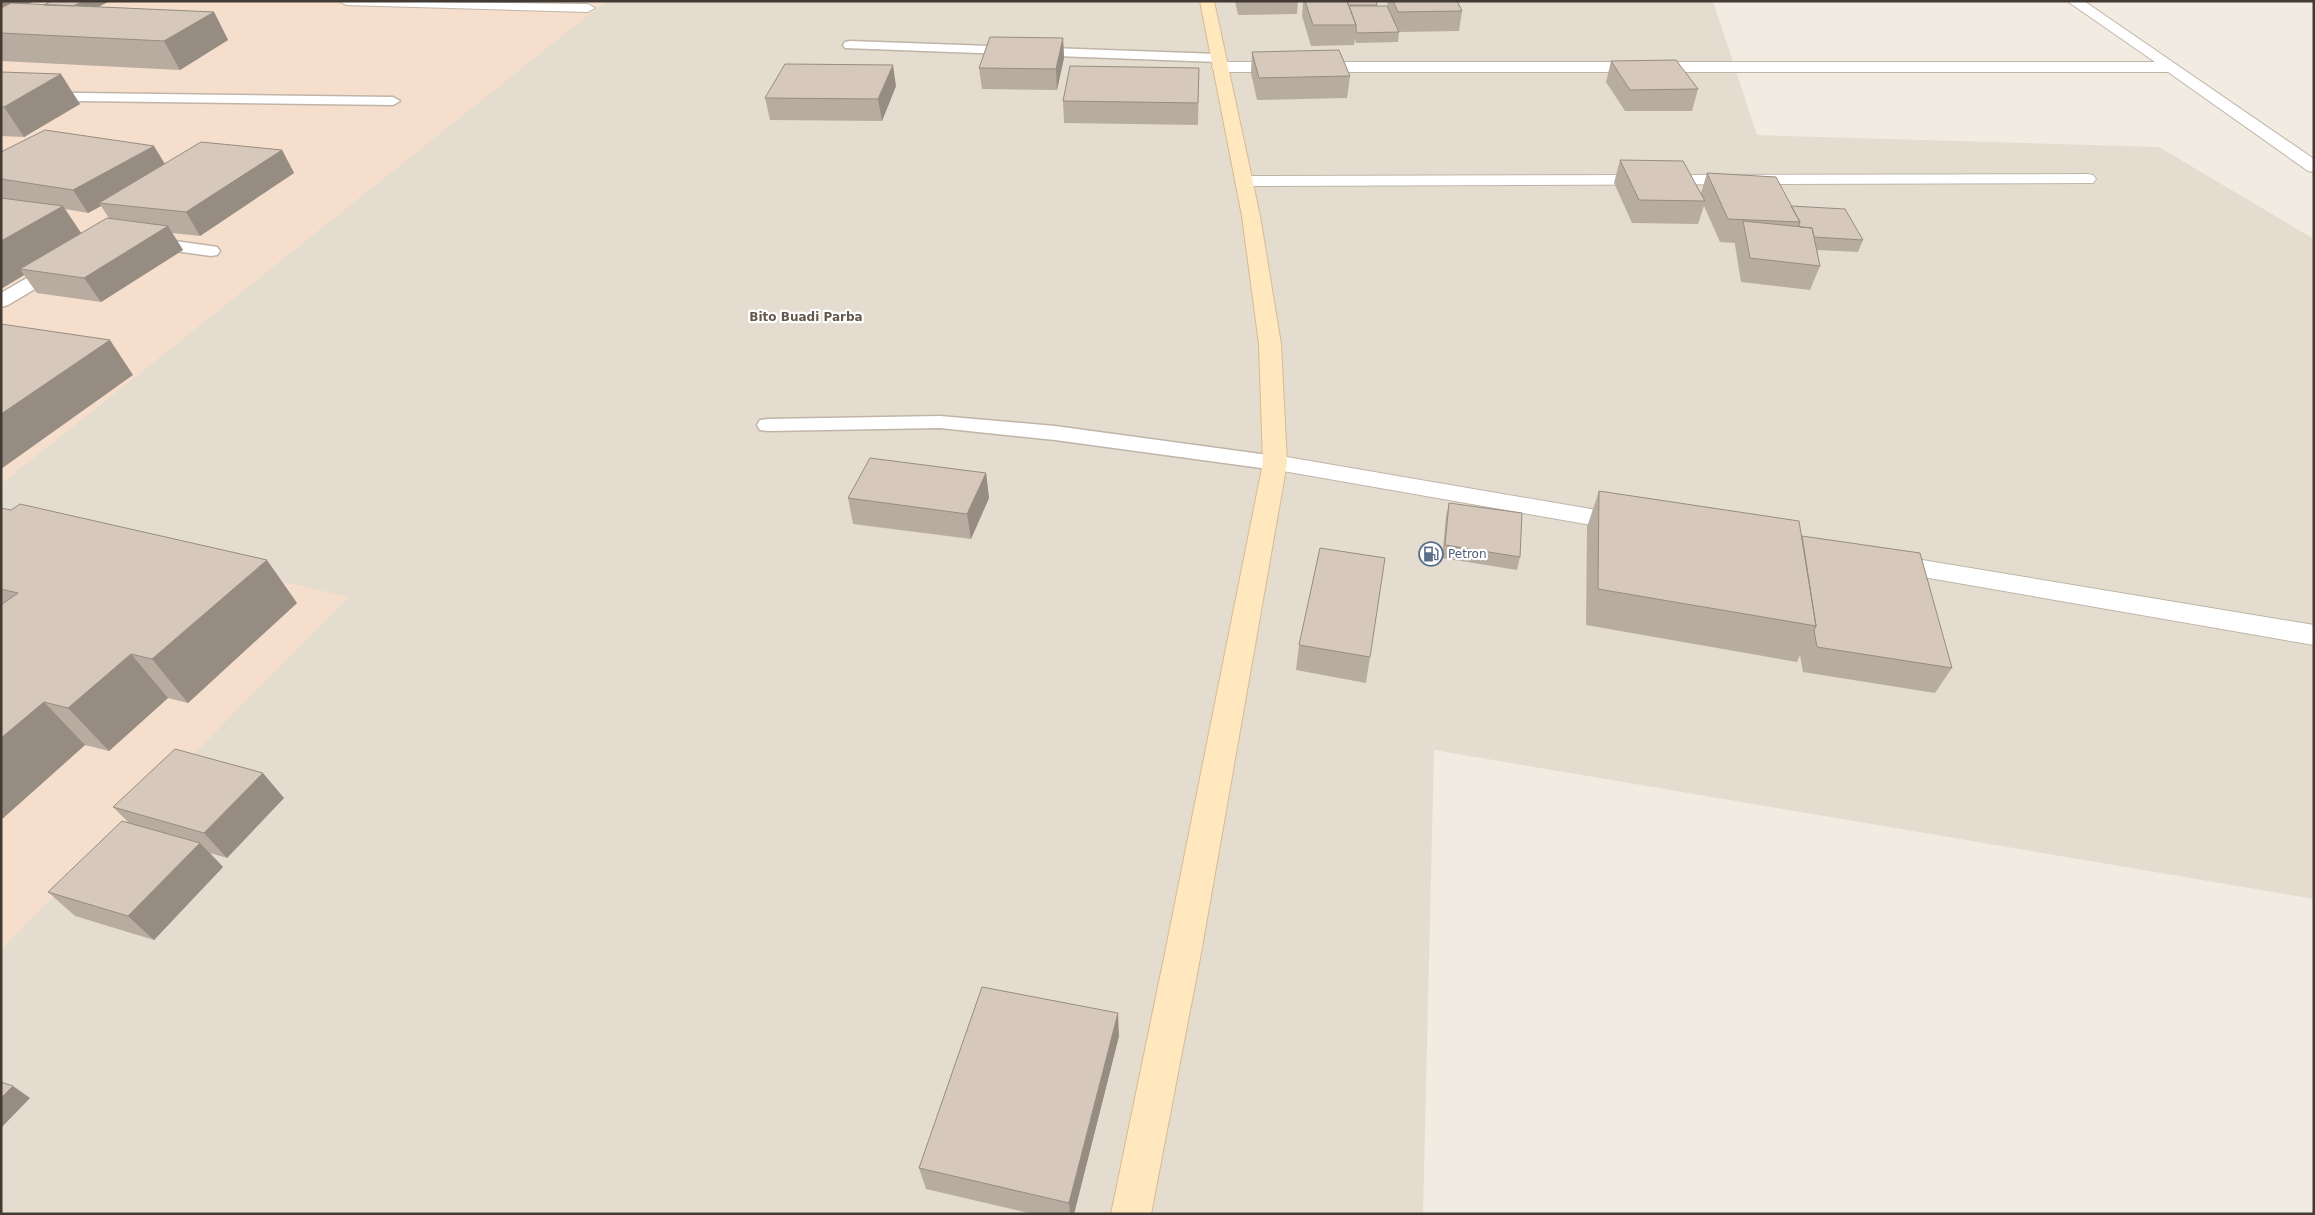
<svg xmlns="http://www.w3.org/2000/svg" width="2315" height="1215" font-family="'DejaVu Sans',sans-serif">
<rect width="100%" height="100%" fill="#f1ebe2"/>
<path fill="#e5dcd0" d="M1 1H1713L1757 135 2159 147 2314 239V899L1434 750 1423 1214H1Z"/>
<path fill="#f5decc" d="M1 1H606L1 484Z
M1 514 348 597 1 950Z"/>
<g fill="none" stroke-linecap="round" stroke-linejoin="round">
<g stroke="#c0b4a8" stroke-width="3">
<path id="lane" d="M850 41 1218 54 1225 58 1218 62 845 48 843 45 845 42Z
M1 92 393 97 400 101 393 105 1 100Z
M146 237 211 246 217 247 220 251 217 255 211 256 140 246 137 242 140 238Z
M59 262 65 263 68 267 65 271 8 305 1 307V293L53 263Z
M940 416 1055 426 1275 456 1283 458 1286 463 1283 468 1275 470 1055 440 940 428 768 431 760 430 757 425 760 420 768 419Z"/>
</g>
<g stroke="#c0b4a8" stroke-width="2">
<path id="street" d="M339 1 588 4 595 8 588 12 346 5Z
M2067 1H2084L2314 159V172L2308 171 2168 72H1220L1214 70 1212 67 1214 64 1220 62H2155Z
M2087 174 2093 175 2096 179 2093 183 1244 186 1238 185 1235 181 1238 177 1244 176Z
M1275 455 1626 515 1635 517 1639 523 1635 529 1626 531 1266 468 1263 463 1266 458Z
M1886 554 2314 625V645L1877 569 1873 563 1877 557Z"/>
</g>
<g stroke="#d6bb93" stroke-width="2">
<path id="secondary" d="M1200 1H1214L1260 216 1281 344 1287 463 1201 953 1151 1214H1111L1165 953 1263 463 1259 344 1242 216Z"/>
</g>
<use href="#lane" fill="#fff" fill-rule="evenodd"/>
<use href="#street" fill="#fff" fill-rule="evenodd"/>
<use href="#secondary" fill="#ffe7be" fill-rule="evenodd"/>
</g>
<path fill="#b8aca0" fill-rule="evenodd" d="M1 1H34L28 4 44 5 51 1H110L98 7 214 12 228 40 180 70 1 61Z
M1235 1H1298L1297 14 1238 15Z
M1303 1H1457L1462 11 1459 31 1399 32 1398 42 1356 43 1355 39 1354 45 1311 46 1302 16ZM1376 2H1388L1387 6H1377Z
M1063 38 1064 58 1057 90 982 89 979 68Z
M1252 52 1350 76 1347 98 1257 100 1251 73Z
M1611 61 1698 89 1692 111H1625L1606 82Z
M1199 68 1198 125 1064 123 1063 101Z
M1 72 80 104 24 137 1 136Z
M896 86 882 121 770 120 765 98Z
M282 150 294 173 200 236 172 233 183 250 101 302 37 293 24 275 1 289V152L165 164ZM101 206 109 218 81 233 65 209 88 213Z
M1620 160 1701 193 1707 173 1791 206 1863 240 1858 252 1817 250 1820 266 1810 290 1741 282 1735 245V243L1720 242 1704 206 1698 224 1632 223 1614 183Z
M986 473 989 498 971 539 853 524 848 498Z
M1599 491 1802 536 1952 668 1935 693 1803 672 1800 655 1797 662 1586 625 1587 527Z
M1449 503 1520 557 1517 570 1442 558 1446 516Z
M1 508 297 603 188 703 168 698 109 751 85 745 1 820Z
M1299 645 1370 657 1366 683 1296 670Z
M284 798 227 858 210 853 223 867 154 940 75 916 48 892 128 822 113 807Z
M1119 1036 1074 1214H1033L926 1189 919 1168Z"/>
<path fill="#968c82" d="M1 1H34L7 15 1 5Z
M83 1H110L74 19 68 9Z
M214 12 228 40 180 70 164 41Z
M1063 38 1064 58 1057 90 1056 69Z
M893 65 896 86 882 121 878 99Z
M61 74 80 104 24 137 4 107Z
M154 146 168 169 99 203 101 206 88 213 73 190Z
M282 150 294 173 200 236 186 212Z
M63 206 85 239 20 269 24 275 1 289V241Z
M168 226 183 250 101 302 84 278Z
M110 340 133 375 1 469V414Z
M986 473 989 498 971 539 967 514Z
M267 560 297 603 188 703 152 659Z
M131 654 168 698 109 751 68 708Z
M44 702 85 745 1 820V738Z
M263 773 284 798 227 858 204 833Z
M200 843 223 867 154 940 128 916Z
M1118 1013 1119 1036 1074 1214H1070L1069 1203Z
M13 1086 30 1098 1 1128V1098Z"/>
<path fill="#d6c8ba" stroke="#968c82" d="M51 1H83L73 6 44 5Z
M1305 1H1347L1356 25H1313Z
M1347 1H1376L1377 5H1348Z
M1393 1H1457L1462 11 1398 12Z
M11 3 214 12 164 41 1 33V8Z
M1349 6H1387L1399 32 1357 33 1356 29V25Z
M990 37 1063 38 1056 69 979 68Z
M1339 50 1350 76 1259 78 1252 52Z
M1676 60 1698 89 1630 90 1611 61Z
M785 64 893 65 878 99 765 98Z
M1070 66 1199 68 1198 103 1063 101Z
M1 72 61 74 4 107H1Z
M45 130 154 146 73 190 1 179V152Z
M201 142 282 150 186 212 99 203Z
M1620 160 1683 161 1705 201 1639 200Z
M1707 173 1776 177 1800 222 1728 219Z
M1 198 63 206 1 241Z
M1791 206 1845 209 1863 240 1814 237 1812 228 1800 227 1799 225 1800 222Z
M107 218 168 226 84 278 20 269Z
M1743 221 1812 228 1820 266 1750 258Z
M1 324 110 340 1 414Z
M870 458 986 473 967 514 848 498Z
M1599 491 1799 521 1816 626 1598 589Z
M1449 503 1522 513 1520 557 1445 545Z
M20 504 267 560 152 659 131 654 68 708 44 702 1 738V605L18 593 1 589V508L11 510Z
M1802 536 1920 553 1952 668 1817 647 1814 630 1816 626Z
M1320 548 1385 558 1370 657 1299 645Z
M175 749 263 773 204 833 113 807Z
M122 821 200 843 128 916 48 892Z
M982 987 1118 1013 1069 1203 919 1168Z
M1 1082 13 1086 1 1098Z"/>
<defs>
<g id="fuel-ring" transform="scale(1.25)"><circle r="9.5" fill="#fff" stroke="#5c6f8a" stroke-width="1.5"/><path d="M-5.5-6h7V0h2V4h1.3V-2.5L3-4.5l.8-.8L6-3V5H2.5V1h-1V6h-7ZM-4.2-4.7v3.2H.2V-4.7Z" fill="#5c6f8a"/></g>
</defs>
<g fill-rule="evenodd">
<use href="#fuel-ring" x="1431" y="554"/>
</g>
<g text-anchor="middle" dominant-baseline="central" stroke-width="4.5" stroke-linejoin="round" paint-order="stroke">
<g font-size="12" font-weight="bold" fill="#65574a" stroke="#fff">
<text x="806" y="317">Bito Buadi Parba</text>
</g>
<g font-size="12" fill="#4e5e75" stroke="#fff" text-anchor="start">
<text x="1448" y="554">Petron</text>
</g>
</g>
<rect width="2315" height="1215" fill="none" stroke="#433a33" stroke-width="5"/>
</svg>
